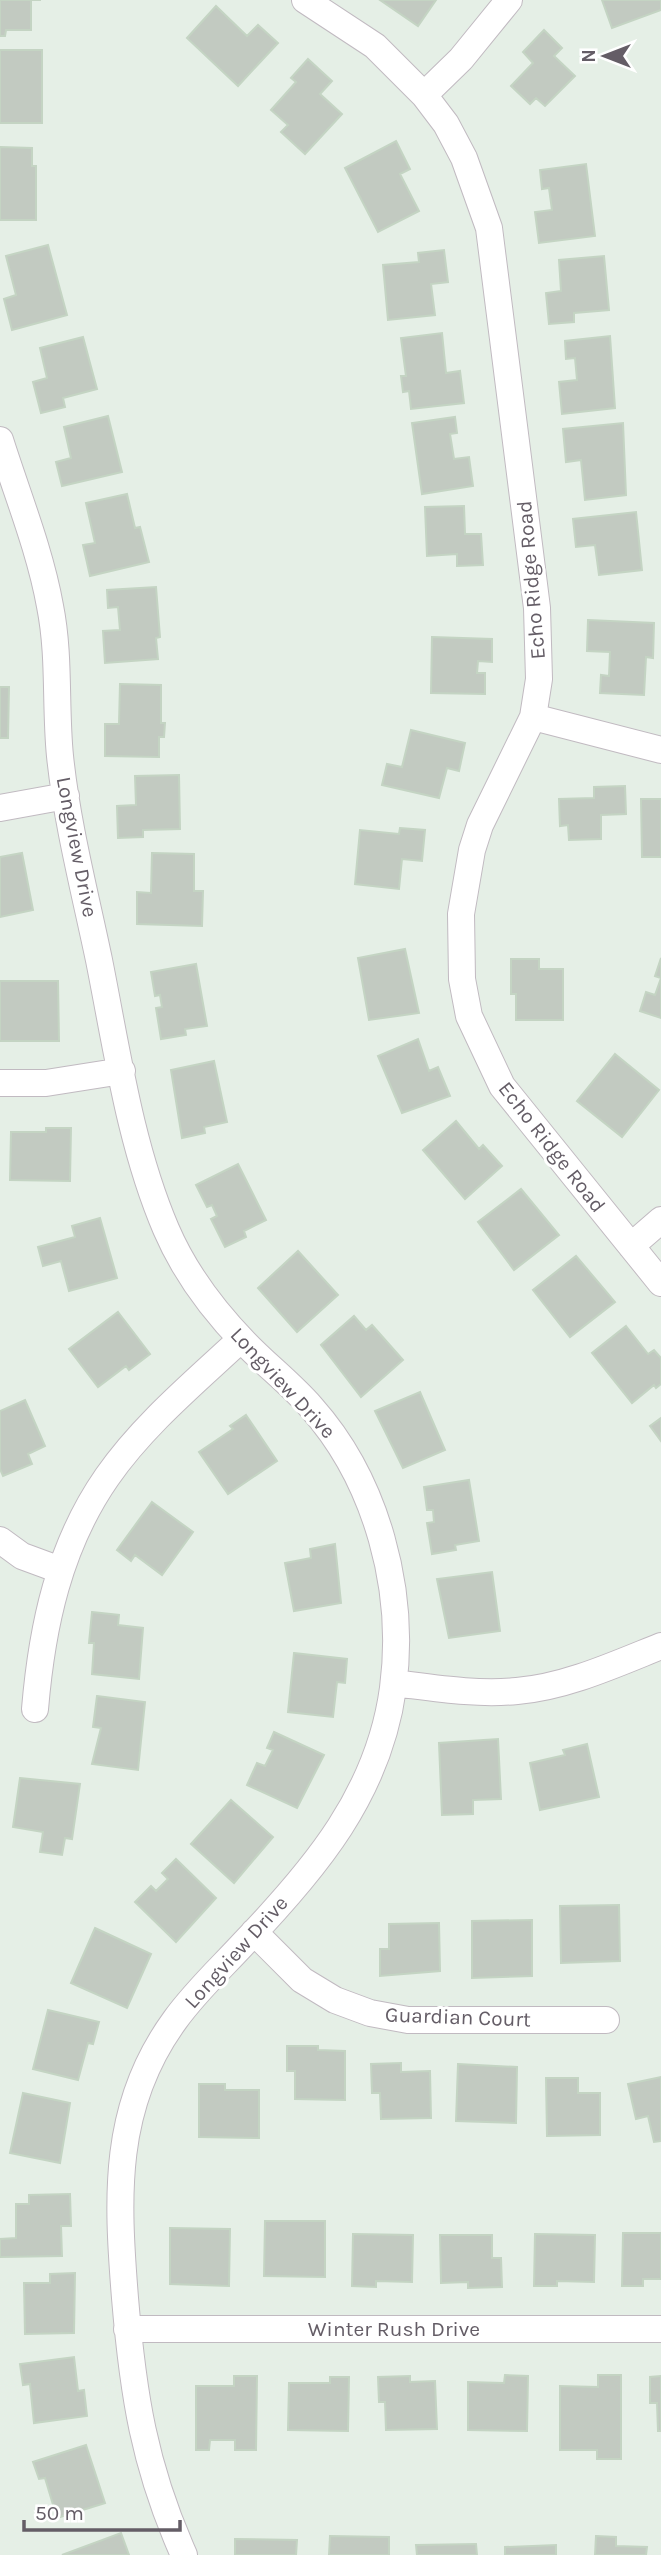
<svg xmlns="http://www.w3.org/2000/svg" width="661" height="2555" font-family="Karla,sans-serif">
<rect width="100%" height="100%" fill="#e5efe6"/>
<path fill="#c2cac1" stroke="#c4d4c3" stroke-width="2" d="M0 0H41H31V30H6L5 36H0Z
M380 0H436L418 26Z
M602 0H661V10L612 28Z
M216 6 247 36 258 25 278 43 238 86 187 38Z
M544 30 562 48 554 56 575 76 545 106 536 98 530 104 511 86 533 63 523 52Z
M0 50H42V123H0Z
M308 59 332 81 320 94 342 114 305 154 281 132 288 125 271 110 296 82 291 78Z
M396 141 410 169 400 174 419 211 378 232 345 168Z
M0 147 32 148V166H36V220H0Z
M586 164 595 236 539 243 535 212 552 210 549 188 542 189 540 170Z
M48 245 67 315 12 330 4 299 16 295 6 256Z
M444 250 448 282 431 284 435 315 388 320 383 265 419 262 418 253Z
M604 256 609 310 574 313V322L549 324 546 293 561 291 559 260Z
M442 333 446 373 460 371 464 403 411 409 409 391 403 392 401 376H406L401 338Z
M610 336 615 408 562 414 559 382 577 380 575 358 566 359 565 341Z
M83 337 97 389 63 398 65 407 41 413 33 382 47 378 40 348Z
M108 416 122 472 62 486 56 462 71 458 64 427Z
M455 417 457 433 450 434 454 459 469 457 473 486 422 494 412 423Z
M623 423 626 495 585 500 581 460 566 462 563 429Z
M127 494 135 528 140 527 149 562 90 576 83 545 95 543 86 503Z
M464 506 465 534H481L483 565 457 566V554L427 556 425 507Z
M636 512 642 570 599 575 595 545 576 547 573 519Z
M156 587 160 637 156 638 158 659 105 663 103 631 120 630 118 607 108 608 107 590Z
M588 620 654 623 653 658 646 657 644 695 600 693 601 675 609 676 610 652 587 651Z
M432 637 492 639V662L478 661 477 673H485V694L431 693Z
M120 684 161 685V723H165L164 737H159V757L105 756V724H119Z
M0 687H9L8 738H0Z
M411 730 465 743 459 771 447 768 439 798 382 785 387 764 402 767Z
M179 775 180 829 143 830V837L118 838 117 806 136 805 135 776Z
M625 786 626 814 601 815V839L569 840 568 825 560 826 559 799 594 798V787Z
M641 799H661V857H642Z
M400 828 425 830 422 861 402 859 399 889 355 884 360 830 399 834Z
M22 853 33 910 0 917V857Z
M152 853 194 854V891H203L202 926 137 924V892L151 893Z
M405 949 419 1013 369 1020 358 958Z
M661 958V1018L640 1011 646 992 655 995 661 978 655 976Z
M511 959H539V969H563V1020H516V994H511Z
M196 964 207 1026 185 1029 186 1035 161 1039 156 1008 162 1007 160 995 155 996 151 972Z
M0 981H58L59 1041H0Z
M418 1039 429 1071 438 1067 450 1096 402 1113 378 1056Z
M615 1054 659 1090 622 1137 577 1101Z
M214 1061 227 1122 204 1127 205 1133 182 1138 171 1070Z
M456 1121 479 1149 483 1145 502 1166 465 1199 423 1150Z
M46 1128H71L70 1181 10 1180 11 1132H46Z
M238 1164 266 1220 244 1231 246 1237 225 1247 211 1219 217 1216 212 1205 207 1207 196 1185Z
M521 1189 559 1235 514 1270 478 1222Z
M100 1218 117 1278 69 1291 61 1261 43 1266 38 1247 75 1237 72 1226Z
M298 1251 338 1295 297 1332 258 1288Z
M576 1256 615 1302 570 1337 533 1290Z
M118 1312 150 1354 129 1370 126 1366 98 1387 69 1349Z
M354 1316 366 1330 372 1325 403 1360 361 1397 321 1345Z
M626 1326 648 1354 654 1350 661 1358V1384L656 1388 654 1385 632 1403 592 1353Z
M420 1392 445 1450 403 1468 375 1411Z
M25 1400 45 1446 28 1454 32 1464 3 1476 0 1469V1411Z
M246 1415 277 1461 228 1494 199 1452 233 1429 230 1426Z
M661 1418V1441L650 1426Z
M469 1480 479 1541 455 1545 456 1550 432 1554 427 1523 434 1522 433 1510H427L424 1487Z
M152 1502 193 1532 162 1575 135 1555 131 1561 117 1550Z
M335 1544 341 1603 294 1611 285 1563 311 1558 310 1549Z
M492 1572 500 1631 449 1638 437 1579Z
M92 1612 119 1615 118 1625 143 1628 139 1679 92 1674 94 1643H89Z
M294 1653 347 1659 345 1683 337 1682 333 1717 288 1712Z
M97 1696 145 1702 138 1770 92 1764 101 1728 93 1727Z
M274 1732 324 1755 297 1808 247 1785 257 1763 265 1766 273 1750 267 1748Z
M498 1739 501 1799 473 1800V1814L442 1815 439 1743Z
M587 1744 599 1797 540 1810 530 1763 565 1755 563 1750Z
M20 1778 80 1784 72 1839 65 1838 62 1855 40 1852 43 1832 13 1827Z
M231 1800 273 1837 234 1883 191 1844Z
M176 1859 216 1898 176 1942 135 1902 151 1886 156 1891 168 1879 162 1873Z
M619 1905 620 1961 561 1963 560 1906Z
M532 1920V1976L472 1978V1921Z
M439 1923 440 1971 380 1976V1949H389V1924Z
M95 1928 151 1954 127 2008 71 1983Z
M48 2010 99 2022 93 2044 88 2043 78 2080 33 2069Z
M287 2046H318V2050L345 2051V2100L295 2099V2071H287Z
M401 2063V2072L430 2071 431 2118 381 2119 380 2093H372L371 2064Z
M458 2064 517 2067 516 2123 456 2121Z
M661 2077V2141L654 2142 648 2116 636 2119 628 2084Z
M546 2078H578V2093H600V2135L547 2136Z
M199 2084H225V2090H259V2138L199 2137Z
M23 2093 70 2103 60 2163 10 2153Z
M70 2194 71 2226H61L62 2256 0 2257V2239L16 2238V2204H29V2195Z
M265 2221H325V2277L264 2276Z
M170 2228 230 2229 229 2286 170 2284Z
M623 2233H661V2279H643V2286H622Z
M353 2234 413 2235 412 2282 376 2281V2287L352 2286Z
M535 2234 595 2235 594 2282 557 2281V2286H534Z
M440 2235H492V2258H501L502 2287 468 2288V2282L441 2283Z
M75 2273 74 2333 25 2334 24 2283H50V2274Z
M74 2357 78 2391 84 2390 87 2416 34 2423 30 2384 23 2385 20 2364Z
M505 2375 528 2376 527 2431 468 2430V2382L504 2383Z
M598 2375H621V2459H597V2450H560V2386L598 2387Z
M234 2376H257L256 2450H235V2440H210L209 2450H196V2386H234Z
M410 2376V2382L435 2381 437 2429 386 2430 385 2402H379L378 2377Z
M661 2376V2431H658L657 2403H650V2377Z
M330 2377H349L348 2431 288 2430 289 2383H330Z
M86 2445 105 2503 57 2518 45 2478 39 2479 33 2462Z
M121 2533 129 2555H62Z
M330 2536 389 2537V2555H329Z
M596 2536 616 2537V2546L647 2547 646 2555H595Z
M235 2539 297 2540 296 2555H235Z
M476 2544 477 2555H417L416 2545Z
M556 2545V2555H505V2547Z"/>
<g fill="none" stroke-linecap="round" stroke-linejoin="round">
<g stroke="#c1bac1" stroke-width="28">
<path id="minor" d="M305 0 375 46 424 95 446 124 464 158 489 228 537 608 539 679 533 717 480 825 472 850 461 914 462 979 469 1016 502 1086 661 1283
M424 95 461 59 509 0
M0 440C17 494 40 550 50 606 60 656 55 706 60 756 67 824 85 893 99 960 117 1050 130 1145 166 1229 184 1271 213 1310 245 1343 266 1365 291 1384 311 1407 377 1481 406 1590 393 1688 379 1793 315 1869 244 1943 221 1968 195 1992 175 2020 112 2106 117 2197 125 2298 133 2394 144 2466 184 2555
M533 717 661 750
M0 808 66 796
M0 1083H46L122 1071
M631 1246 661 1220
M0 1540 22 1556 60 1570
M394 1683C435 1688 476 1695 517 1691 566 1687 616 1664 661 1646
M35 1709C42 1626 59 1546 107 1477 143 1425 195 1382 241 1339
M254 1932 302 1980 335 2000 370 2013 408 2020H606
M127 2329H661"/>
</g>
<use href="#minor" stroke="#fff" stroke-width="26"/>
</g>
<g text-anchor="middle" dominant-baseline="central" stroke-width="6" stroke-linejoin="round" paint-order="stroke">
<g font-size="21" fill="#645d66" stroke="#fff">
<text transform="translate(531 580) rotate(-95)">Echo Ridge Road</text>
<text transform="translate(77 847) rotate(79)">Longview Drive</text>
<text transform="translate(552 1147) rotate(52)">Echo Ridge Road</text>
<text transform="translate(283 1383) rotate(47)">Longview Drive</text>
<text transform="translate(236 1952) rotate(-48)">Longview Drive</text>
<text transform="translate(458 2017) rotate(2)">Guardian Court</text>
<text x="394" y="2329">Winter Rush Drive</text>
</g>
</g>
<g transform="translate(605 56) rotate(270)" stroke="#ffffff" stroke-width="5" paint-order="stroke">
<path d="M0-5L12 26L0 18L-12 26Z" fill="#645d66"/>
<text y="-10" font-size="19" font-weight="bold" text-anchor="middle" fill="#645d66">N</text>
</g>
<path d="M24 2520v10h156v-10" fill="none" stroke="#645d66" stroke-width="3.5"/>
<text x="35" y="2520" font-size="21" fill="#645d66" stroke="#ffffff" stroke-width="5" paint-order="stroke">50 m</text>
</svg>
